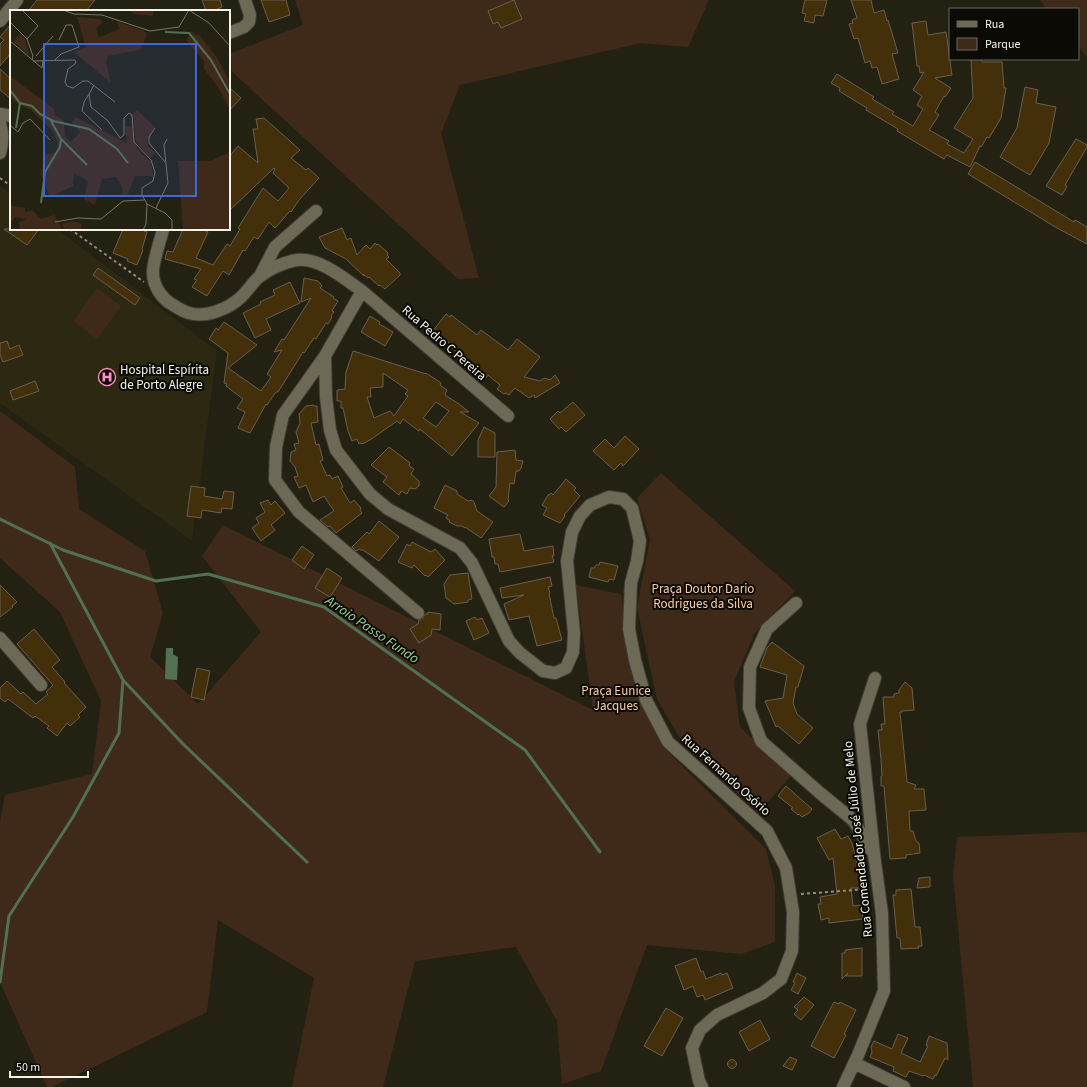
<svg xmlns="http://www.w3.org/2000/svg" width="1087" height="1087" font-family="'Source Sans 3',sans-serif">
<rect width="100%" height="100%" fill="#232112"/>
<path fill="#2c2812" d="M0 186 11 194V229H57L217 351 192 541 0 403Z"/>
<path fill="#3f2a1a" d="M295 0H709L688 47 641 43 460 85 441 133 479 278 458 279 229 69V54L303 25Z
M1040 0H1087V57L1078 46V9H1047Z
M97 288 121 306 97 339 73 321Z
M0 411 75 467 79 509 145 551 163 613 150 657 198 704 261 632 202 556 223 525 593 710 576 585 621 594 640 701 662 746 766 849 775 886V942L741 954 647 945 601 1071 562 1084 557 1021 516 947 415 961 383 1087H292L314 978 218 920 207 1012 52 1087H47L0 982V822L5 795 92 774 101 701 60 612 0 558Z
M661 473 795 591 754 634 734 682 740 727 791 776 758 813 679 737 657 699 637 608 650 540 637 498Z
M1087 832V1087H973L953 875 957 837Z"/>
<path fill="#527152" d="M166 648H173V654L178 657 177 680 165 679Z"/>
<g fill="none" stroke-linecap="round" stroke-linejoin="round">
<path stroke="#527152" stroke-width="3" d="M0 519 63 550 156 581 208 574 324 607 525 750 600 852
M50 543 123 680 183 744 307 862
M0 982 9 916 73 817 119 733 123 680"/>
</g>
<path fill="#432f09" stroke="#695f4f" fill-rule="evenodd" d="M37 0H95L86 11H28Z
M202 0H220L222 7 217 9 218 11H206Z
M261 0H286L290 15 269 22Z
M514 0 522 19 501 28 498 22 493 24 488 11Z
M805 0H827L823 16 815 15 814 23 804 21 806 14 802 13Z
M851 0H871L874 13 884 10 887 21 888 20 898 53 892 54 899 79 882 84 877 67 872 68 870 61 865 63 858 38 854 39 849 24 853 23 852 20 857 18Z
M926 21 928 35 946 32 952 75 935 78 951 88 945 97 944 96 935 112 939 115 929 130 949 141 947 144 964 153 973 139 954 128 973 98 971 59H982V62H1002L1004 88H1006L1001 118 989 138 987 137 981 147 980 146 970 167 947 155 944 159 897 131 898 129 866 110 867 108 839 91 840 88 831 83 837 74 874 97 872 99 894 112 892 114 913 126 923 109 917 105 922 96 913 90 924 72 920 73 919 66H917L912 23Z
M11 24V53L0 66V44L4 40 0 37Z
M0 69 11 79V99L0 90Z
M229 87 241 98 229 111Z
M1025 87 1038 90 1036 103 1056 107 1049 143 1030 175 1000 157 1017 128Z
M264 118 300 150 291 158 306 170 308 168 319 178 299 200 291 212 290 211 275 228 269 222 258 239 254 237 245 251 243 250 229 275 223 271 207 296 192 287 197 280 194 279 201 269 165 259 167 251 173 252 183 229H201L208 232 196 258 213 265 227 244 230 246 240 229 238 228 263 188 278 201 289 188 273 173 275 169 274 168 229 211V157L238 146 258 163 253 129H258L256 119Z
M1076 139 1087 145V147L1065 185 1067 186 1062 195 1046 186Z
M975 162 1074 222 1075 220 1087 227V244L1057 228 968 174Z
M342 228 347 240 351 238 357 255 366 245 370 249 375 243 377 245 378 244 388 253 387 255 389 257 386 259 400 273V275L385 289 380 285 379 286 369 277 368 278 363 274 364 276 346 259 325 248 319 237Z
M4 229H39L27 245Z
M123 229H144V231L147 232 142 249 143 250 137 265 127 261 128 259 113 253Z
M98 268 140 298 135 305 93 275Z
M304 278 318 281 322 286 320 288 334 297 333 298 338 301 332 311 334 312 331 316 332 317 328 324 326 323 316 339 314 338 304 353 303 352 278 392H276L271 399 267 405 266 404 250 433 238 428 245 412 237 408 243 399 226 386 227 384 224 383 228 353 209 339 216 328 218 330 224 322 257 345 228 368 261 391 271 377 267 374 282 350 274 352 282 339 284 340 311 298 301 302Z
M290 282 300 303 266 319 271 330 255 338 243 313 261 304 260 302 275 295 273 290Z
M446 314 450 317 451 315 477 335 481 330 508 350 517 339 540 357 524 377 540 381 544 378 550 380 555 375 560 383 535 398 534 395 529 398 515 388 509 395 506 393 504 394 497 389 500 385 488 375 486 378 479 373 474 368 476 365 452 348 453 346 433 331Z
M370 316 380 322 379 324 393 332 385 346 361 332Z
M7 341 10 349 19 345 23 355 3 362 0 354V343Z
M353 351 426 374V373L441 383 440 385 447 390 445 395 459 404 469 412H460L479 423 452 456 420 429 419 431 403 419 400 424 397 421 370 440 362 444 361 443 359 444 357 439 352 441 348 431 343 408H341V401H337V390L345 389 346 372ZM383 373 408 390 405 394 408 396 394 416 390 411 374 418 367 397H371L370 388 383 387ZM436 402 449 411 436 427 423 418Z
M35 381 39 391 13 400 10 391Z
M573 402 585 415 566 432 561 427 559 429 550 419 558 411 560 413Z
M313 405 314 406H317L318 422 311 423 316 445 319 444 323 460 320 461 327 476 330 475 332 479 338 476 343 487 341 488 350 503 354 500 361 508 360 510 362 513 336 533 330 526 328 527 320 520 334 511 324 496 313 502 306 485 299 488 294 477 298 476 295 467 290 461 291 452 296 450 294 444 299 443 296 432 300 423 299 414 306 406Z
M484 427 495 433V457H478V440Z
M625 436 639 449 623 466 621 463 614 470 593 451 605 439 614 448Z
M389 447 410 463 409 466 414 469 411 474 419 481V486L415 489 410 488 407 494 401 491 399 495 383 482 387 477 371 465Z
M515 450 516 460 523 461 521 468 519 471H516L514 484 510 483 508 500 509 501 504 507 489 496 496 487 497 452Z
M566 479 576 488 574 490 580 496 564 515 565 516 560 523 543 515 547 508 542 505 548 495H549L551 493 553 495Z
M445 485 457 491V494L468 501 472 500 474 502 477 511 493 522 481 538 465 527V528L462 526H457L449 522 450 521 446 518 448 515 434 508Z
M191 486 205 488 204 496 222 499 224 491 234 492 232 509 222 508 221 513 202 510 201 518 187 516Z
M268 500 271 505 275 501 285 513 271 525 275 530 261 541 252 528 259 523 256 518 265 512 260 503Z
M379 521 399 537 379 561 363 550H361L359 549 356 551 352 547 367 532 369 534Z
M520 534 524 551 553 546 554 556H552L554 562 500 572 498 564H495L494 557H492L489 539Z
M412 542 431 552 435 549 445 560 428 577 426 575 425 576 414 565 412 568 398 562 407 544 410 546Z
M302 546 314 555 304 569 292 560Z
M600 562 618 566 614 580 609 579 608 582 589 577 591 568H594L596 565H599Z
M327 568 342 578 330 597 315 588Z
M468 573 472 599 468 600V602L454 604 446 598 444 584 450 575Z
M550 577 552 586 548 587 550 593 549 594 554 618H556L562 640 537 646 529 616 509 620 504 604 524 595 502 598 500 588Z
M0 585 17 602 12 606 13 607 0 617Z
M428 612 441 614 440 630 432 629 431 635 419 643 410 629 418 624 419 620 423 618 425 614H428Z
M475 617 477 620 482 618 489 633 474 640 466 621Z
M34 629 60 660 52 667 65 682 64 683 86 707 78 715 80 717 70 726 67 723 57 736 47 728 49 726 35 716 33 718 8 699 5 702 0 698V688L7 681 21 694 23 692 36 704 48 694 46 692 53 685 17 644Z
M772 642 804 666 798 687H796L793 703 797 714 813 728 799 744 778 726 776 727 765 701 783 698 787 675 760 667 767 648Z
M197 668 210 671 204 700 191 697Z
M905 682 912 688 914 710 902 711V712H900L907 782 916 785 914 789H924L926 810 909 811 910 831H913L916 841 919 843 920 853 906 855V858L890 859 884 786H881V776H882L881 759 878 730H882L881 724H885L883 697H894V694L899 693V690Z
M786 786 812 809 809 813 802 817 799 814 798 815 791 809 793 808 778 796Z
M835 829 841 839 848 836 852 843 857 863 861 888H851L853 906 861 905 863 919 829 923V918L821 920 818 904H821L820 897 837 894 833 858 829 860 817 838Z
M930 877V887L917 888 919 878Z
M911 889 915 927H920L922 946H918L919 948 901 949 900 938H897L893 895H896V890Z
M862 948V976H846L848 973 842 979V953H845V950Z
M696 958 701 972 703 971 706 979 721 973 722 975 727 973 733 988 705 1000 703 995 697 997 693 986 684 990 675 966Z
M797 973 806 978 798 994 791 990 795 983 793 982Z
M804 997 814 1005 801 1020 794 1014 798 1010 794 1007Z
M834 1002 839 1004 840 1002 856 1010 844 1034 846 1035 834 1058 811 1046Z
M666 1008 683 1018 662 1056 644 1046Z
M760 1020 770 1039 749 1051 739 1032Z
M898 1034 908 1038 901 1053 920 1062 928 1046 926 1045 929 1036 947 1043 948 1060 945 1058 936 1076 935 1075 933 1079 924 1075 923 1076 909 1071 906 1077 893 1071 894 1067 870 1057 872 1052 871 1047 874 1041 892 1049Z
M790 1057 797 1060 792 1070 783 1066Z
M727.5 1064a4.5 4.5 0 1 1 9 0a4.5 4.5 0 1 1-9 0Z"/>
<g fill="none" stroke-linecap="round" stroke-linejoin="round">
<g stroke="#403d34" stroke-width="14">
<path id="minor" d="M0 21 17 0
M229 33 244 27 249 22 250 15 245 0
M0 114 11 116
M0 123C3 133 3 143 0 153
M163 229C161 239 152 264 153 273 153 286 162 299 173 305 178 308 184 312 189 313 206 318 228 309 240 298 247 292 252 283 259 277 269 269 284 262 297 260 319 257 345 279 362 291L508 416
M260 276 275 247 316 211
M362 291 325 356 326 397 330 430 336 450 370 494 388 509 460 548 472 563 509 641 520 653 543 671 555 673 566 668 573 652 574 633 567 561 572 532 580 516 590 505 609 497 623 499 632 508 640 541 637 561 631 583 629 629 635 660 646 700 668 742 767 831 786 868 793 912 792 951 781 979 763 993 717 1015 700 1030 692 1048 699 1081 702 1087
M325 356 283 415 276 447 275 480 299 512 418 613
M796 603 767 629 750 667 749 708 761 741 820 793 853 820 871 850
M0 638 41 685
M854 1063 904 1087
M843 1087 858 1055 884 991 882 914 874 854 860 724 875 678"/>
</g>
<path stroke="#8e8d80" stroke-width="2" stroke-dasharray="3 3" stroke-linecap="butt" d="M0 178 11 186
M70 229 144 282
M801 894 868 889"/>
<use href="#minor" stroke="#6c6957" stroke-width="12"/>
</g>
<defs>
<g id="hospital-ring" transform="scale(0.9)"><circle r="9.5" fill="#0b0a05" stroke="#fc8fc2" stroke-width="1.5"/><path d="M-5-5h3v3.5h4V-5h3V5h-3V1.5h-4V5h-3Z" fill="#fc8fc2"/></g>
</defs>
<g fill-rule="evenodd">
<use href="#hospital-ring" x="107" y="377"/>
</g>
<g text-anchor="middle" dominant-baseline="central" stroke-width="4" stroke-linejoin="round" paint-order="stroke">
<g font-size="13" fill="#f4f3e9" stroke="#0b0a05">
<text transform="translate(444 343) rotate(41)">Rua Pedro C Pereira</text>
<text transform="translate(726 775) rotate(42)">Rua Fernando Osório</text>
<text transform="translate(858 839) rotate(-96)">Rua Comendador José Júlio de Melo</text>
</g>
<g font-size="13" fill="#f4f3e9" stroke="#0b0a05" text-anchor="start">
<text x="120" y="370">Hospital Espírita<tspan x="120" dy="15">de Porto Alegre</tspan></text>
</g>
<g font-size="13" fill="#feceab" stroke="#0b0a05">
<text x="703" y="589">Praça Doutor Dario<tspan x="703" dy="15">Rodrigues da Silva</tspan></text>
<text x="616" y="691">Praça Eunice<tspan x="616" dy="15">Jacques</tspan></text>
</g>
<g font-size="14" font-style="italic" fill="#9ccf9c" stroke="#0b0a05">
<text transform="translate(372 630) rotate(34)">Arroio Passo Fundo</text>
</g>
</g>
<g transform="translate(10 10)">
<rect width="220" height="220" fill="#232112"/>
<path d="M118 0H144L143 6 124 4ZM67 7 91 9 92 13 86 18 89 27 110 19 106 11 134 21 137 25 130 40 98 46 96 52 101 73 64 42 76 37ZM181 21 190 26 206 46 220 72V100L208 77 194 59V51L176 30ZM10 24 15 29 20 47 3 32ZM0 66 44 99 45 105 54 111 55 126 61 132 70 122 62 112 65 107 117 133 115 116 121 117 127 138 141 153 143 166H125L118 184 113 186 112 177 106 167 92 169 85 195 74 189 78 171 64 163 63 176 40 187 31 165 34 145 47 142 48 132 42 120 21 100 9 95 0 87ZM127 100 145 117 137 129 138 136 145 143 140 148 126 132 123 104ZM220 142V220H173L168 151H200ZM0 195 15 198V202L22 200 31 209 44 205 53 220H10L9 212 17 209 5 207 0 214ZM63 211 72 214 70 220H54L52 214Z" fill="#3f2a1a"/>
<path fill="none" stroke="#527152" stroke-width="2" d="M155 22 179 23 201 50 220 84M0 80 10 93 22 96 30 104 43 111 79 119 107 139 118 153M41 111 51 129 77 155M6 118 10 93M31 193 35 162 50 137 51 129"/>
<path fill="none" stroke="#777568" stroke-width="1" d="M12 0 28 16 17 29M53 0 64 4 92 5 140 21 169 17 179 0M179 0 199 13 220 36M0 12 17 29 23 46 22 50M0 31 32 58 33 50M26 46 43 26M23 51 65 50 66 53 58 59 55 72 57 76 63 78 73 71H78L105 92M44 51 51 44 69 37 62 15H56L49 30M84 75 79 84 81 97 98 111 110 128 114 125V108L119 103 122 105 124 132 141 150 145 162 143 171 132 178V185L137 194 155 203 162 210V220M79 84 74 92 72 101 92 120M0 115 8 122 13 113 20 109 40 130M145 118 139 127V133L155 152M146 198 158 173 154 135 157 129M45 212 68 208 91 209 113 191 134 190M133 220 136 214 137 194"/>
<path fill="#3d67db" fill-opacity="0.15" stroke="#3d67db" stroke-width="2" d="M34 34H186V186H34Z"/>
<rect width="220" height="220" fill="none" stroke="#f4f3e9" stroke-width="2"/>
</g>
<rect x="949" y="8" width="130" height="52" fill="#0b0a05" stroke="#686760"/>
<rect x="957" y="21" width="20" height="6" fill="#6c6957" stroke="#686760"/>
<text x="985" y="28" font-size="12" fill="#f4f3e9">Rua</text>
<rect x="957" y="38" width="20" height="12" fill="#3f2a1a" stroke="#686760"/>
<text x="985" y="48" font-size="12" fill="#f4f3e9">Parque</text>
<path d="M10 1071v6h78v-6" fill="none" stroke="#f4f3e9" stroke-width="2"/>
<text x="16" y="1071" font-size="12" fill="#f4f3e9" stroke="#0b0a05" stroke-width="3" paint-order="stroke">50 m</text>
</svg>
